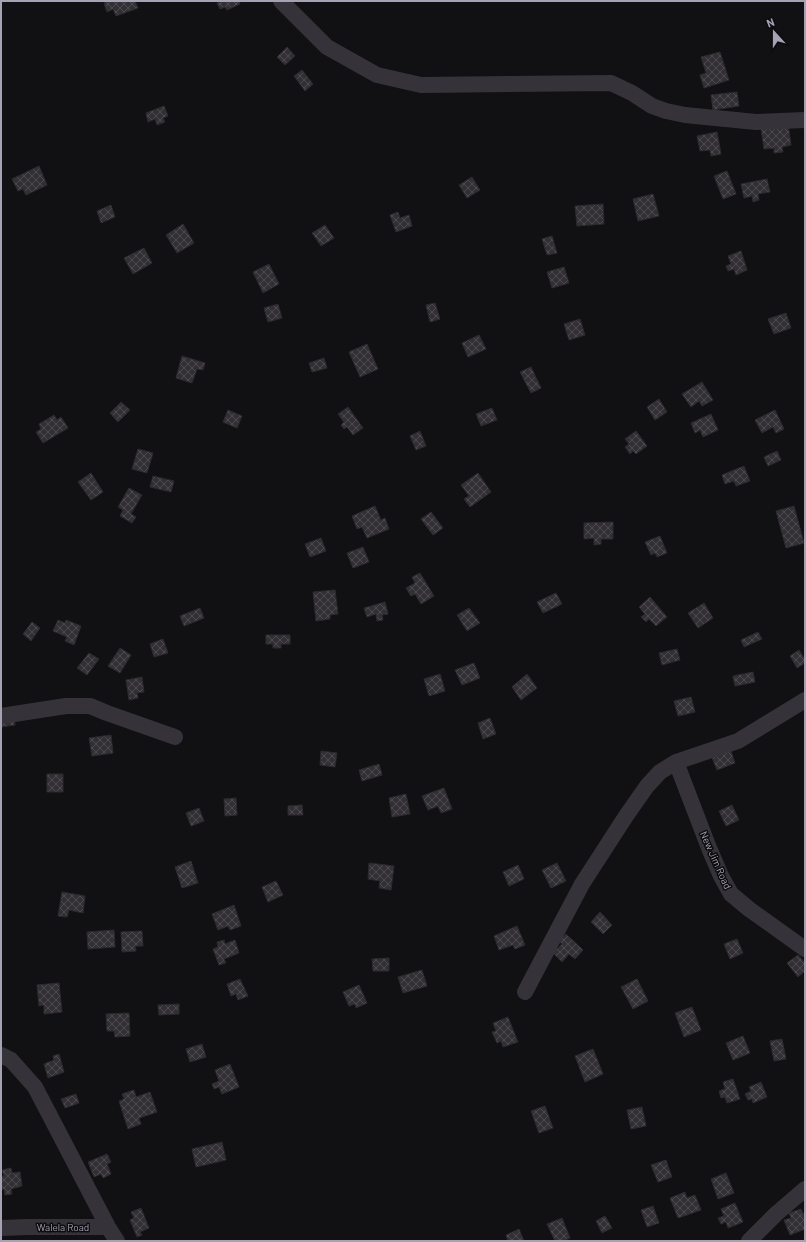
<svg xmlns="http://www.w3.org/2000/svg" width="806" height="1242" font-family="Barlow,sans-serif">
<defs>
<pattern id="building-cross-hatch" width="8" height="8" patternUnits="userSpaceOnUse"><rect width="8" height="8" fill="#323034"/><path d="M0 0l8 8M0 8l8-8" fill="none" stroke="#4d4b4f"/></pattern>
</defs>
<rect width="100%" height="100%" fill="#111012"/>
<path fill="url(#building-cross-hatch)" stroke="#2c2a2e" d="M108 1H135L138 8 116 16 113 9 107 12 104 3Z
M221 1H239L240 4 227 10 225 7 220 9 217 3Z
M287 47 295 56 285 65 277 57Z
M720 52 729 80 704 88 700 75 706 73 701 57Z
M302 70 313 84 305 91 294 76Z
M737 92 739 106 713 110 711 95Z
M164 106 168 116 163 118 165 122 157 125 155 119 148 122 146 113Z
M788 124 791 145 782 147 783 152 774 153V148L764 149 761 129Z
M717 132 721 154 711 156 710 150 700 151 697 136Z
M39 166 47 185 26 195 23 189 18 191 12 179Z
M727 171 736 194 723 199 714 176Z
M472 177 480 190 467 198 459 185Z
M767 179 770 192 758 194 759 200 753 202 752 196 744 198 741 184Z
M653 194 659 216 638 221 633 199Z
M603 204 604 224 577 226 575 206Z
M111 205 115 217 101 223 97 211Z
M398 212 400 218 409 215 412 226 396 232 390 215Z
M183 224 194 243 177 253 166 235Z
M325 225 334 238 321 246 312 233Z
M552 236 557 253 547 255 542 239Z
M144 248 152 263 133 274 124 258Z
M741 251 747 270 736 275 734 269 728 271 726 266 731 264 728 256Z
M269 264 279 284 263 293 253 272Z
M564 267 569 283 552 288 547 272Z
M435 303 440 319 430 322 426 305Z
M278 304 282 318 268 322 264 308Z
M786 313 791 328 774 334 768 319Z
M580 319 585 335 569 340 564 324Z
M479 335 486 349 468 357 462 343Z
M367 344 378 369 360 377 349 352Z
M182 356 205 363 203 370 197 369 192 383 176 378Z
M324 358 327 368 312 372 309 363Z
M531 367 541 388 531 393 520 372Z
M702 382 713 400 702 406 699 401 691 407 682 394Z
M659 399 667 412 655 420 647 407Z
M121 402 130 410 118 422 110 413Z
M348 407 363 428 353 435 347 427 344 429 341 425 344 422 338 414Z
M492 408 497 420 481 426 476 414Z
M228 410 242 416 237 428 223 422Z
M775 410 784 429 776 433 773 427 762 433 755 420Z
M711 414 718 430 703 437 700 430 695 433 691 423Z
M54 415 57 420 61 417 68 428 43 443 36 432 41 429 39 424Z
M420 431 426 446 416 450 410 436Z
M636 431 647 446 636 454 633 451 630 454 625 447 629 444 625 439Z
M138 449 153 453 147 473 132 469Z
M777 451 781 460 768 466 764 457Z
M744 466 750 481 736 486 734 481 725 484 722 475Z
M91 473 103 492 91 500 78 482Z
M478 473 491 492 470 507 464 499 469 496 461 485Z
M153 476 174 481 171 492 150 487Z
M129 488 142 495 131 514 136 517 132 523 120 516 123 510 118 507Z
M375 506 381 520 385 518 389 529 367 538 362 527 357 529 352 516Z
M794 506 804 543 786 548 776 511Z
M431 512 443 528 433 535 421 519Z
M613 522V539H601V544L594 545V538L584 539V523Z
M660 536 667 553 657 557 655 553 651 555 645 542Z
M321 538 326 551 310 557 305 544Z
M363 547 369 562 353 568 347 553Z
M420 573 434 596 421 604 415 594 411 596 406 588 415 583 412 577Z
M335 590 338 614 330 615V619L316 621 313 592Z
M556 593 562 604 543 613 537 602Z
M650 597 667 617 656 626 649 619 646 622 641 617 645 614 639 607Z
M385 602 388 614 382 615 383 620 377 621 376 614 367 617 364 608Z
M704 603 713 618 698 628 688 613Z
M200 608 204 618 184 626 180 616Z
M469 608 480 623 467 631 457 615Z
M58 620 65 623 66 620 81 626 74 645 65 641 67 637 53 631Z
M32 622 40 628 31 641 23 634Z
M758 632 762 639 744 647 741 640Z
M266 635H290V644H281V648H273V644H266Z
M163 639 168 653 154 657 150 644Z
M120 648 131 655 120 673 108 666Z
M677 649 680 660 662 665 659 653Z
M799 650 805 660V663L797 668 790 656Z
M89 653 99 659 87 675 77 668Z
M474 663 480 678 462 685 455 670Z
M753 672 755 682 735 686 733 676Z
M440 674 445 691 429 696 424 679Z
M527 674 537 688 521 700 512 687Z
M142 677 144 692 137 693 138 698 129 700 126 680Z
M691 697 695 712 678 716 674 701Z
M14 717 15 725 1 727V719Z
M490 718 496 734 483 739 478 723Z
M111 735 113 753 92 756 89 738Z
M730 748 735 763 717 770 711 755Z
M321 751 337 753 335 767 320 765Z
M379 764 382 775 362 781 359 770Z
M47 774H63V792H47Z
M444 788 452 809 441 813 438 806 428 810 422 796Z
M406 794 410 814 392 817 389 798Z
M236 798 237 815 225 816 224 799Z
M302 805 303 815H288V806Z
M732 805 739 820 726 826 719 811Z
M199 808 204 821 191 826 186 813Z
M191 861 198 883 182 888 175 867Z
M369 863 394 866 391 890 379 888 380 881 368 879Z
M557 863 566 881 551 888 542 870Z
M518 865 524 879 509 886 503 872Z
M276 881 283 895 268 902 262 887Z
M62 892 85 896 83 913 69 910 67 917 58 916Z
M234 905 241 926 230 930 228 926 218 930 212 914Z
M600 912 612 925 603 934 591 922Z
M517 926 525 945 515 949 513 945 499 950 494 936Z
M114 930 115 947 88 949 87 932Z
M142 931 143 946H135L136 951 122 952 121 932Z
M566 934 583 950 575 959 569 954 562 962 553 953 562 944 559 941Z
M737 939 743 953 730 959 724 944Z
M224 940 225 944 235 940 239 953 224 959 226 963 219 965 213 949 218 947 217 942Z
M798 955 805 963V971L798 977 787 963Z
M389 958V971H373L372 959Z
M422 970 427 986 403 993 398 977Z
M240 979 248 996 238 1000 236 994 231 996 227 984Z
M637 979 648 1001 633 1009 621 987Z
M59 983 62 1012 44 1014V1005L39 1006 37 985Z
M359 985 367 1003 356 1008 355 1004 349 1006 343 992Z
M179 1004V1014L159 1015 158 1005Z
M692 1007 701 1030 684 1037 675 1013Z
M129 1013 130 1036 115 1037 114 1031H107L106 1014Z
M508 1017 518 1042 503 1047 501 1041 497 1043 492 1032 496 1031 493 1023Z
M743 1036 750 1053 733 1060 726 1043Z
M782 1039 786 1059 774 1061 770 1041Z
M202 1044 206 1057 190 1062 186 1049Z
M593 1049 603 1074 585 1082 575 1056Z
M59 1054 64 1072 48 1078 44 1064 54 1060 53 1056Z
M230 1064 239 1087 222 1094 219 1087 214 1089 212 1084 219 1081 215 1070Z
M733 1079 740 1099 727 1103 725 1097 721 1098 719 1091 725 1089 723 1082Z
M761 1082 767 1097 753 1103 752 1099 748 1100 745 1094 751 1091 749 1087Z
M134 1090 136 1097 150 1092 157 1112 139 1118 141 1124 128 1129 119 1101 124 1099 122 1094Z
M76 1094 79 1103 65 1108 61 1099Z
M545 1106 553 1128 539 1133 531 1111Z
M642 1107 646 1126 631 1129 627 1110Z
M222 1142 226 1160 196 1167 192 1149Z
M107 1154 111 1162 107 1164 111 1174 103 1178 101 1174 94 1177 88 1162Z
M666 1160 672 1177 658 1182 651 1165Z
M11 1168 12 1173 20 1172 22 1186 11 1189 12 1194 5 1195 4 1189 1 1190V1177L4 1176 2 1170Z
M726 1173 734 1193 718 1199 711 1179Z
M685 1192 687 1198 695 1195 701 1210 678 1218 670 1198Z
M735 1203 743 1222 728 1228 726 1222 721 1224 718 1218 724 1216 721 1209Z
M653 1206 659 1223 647 1227 641 1210Z
M141 1208 149 1228 140 1232 142 1235 137 1237 130 1220 134 1218 131 1212Z
M801 1209 803 1214 805 1213V1229L790 1235 784 1220 791 1218 789 1213Z
M605 1216 612 1228 602 1233 596 1221Z
M562 1218 570 1238 563 1241H555L547 1224Z
M519 1229 524 1241H508L506 1235Z"/>
<g fill="none" stroke-linecap="round" stroke-linejoin="round">
<path stroke="#353339" stroke-width="16" d="M281 1 327 47 377 75 421 85 611 83 632 93 652 106 666 111 685 115 756 122 805 120
M1 716 66 706H90L107 713 175 737
M676 762 709 848 721 876 731 894 749 909 805 949
M525 992 582 884 626 816 647 786 660 772 676 762 738 741 805 700
M1 1055 11 1060 35 1087 108 1227 117 1241
M1 1228 27 1227H108
M749 1241 776 1214 805 1189"/>
</g>
<g text-anchor="middle" dominant-baseline="central" stroke-width="3" stroke-linejoin="round" paint-order="stroke">
<g font-size="10" fill="#a4a2b3" stroke="#0c0b0d">
<text transform="translate(716 860) rotate(66)">New Jim Road</text>
<text x="63" y="1227">Walela Road</text>
</g>
</g>
<rect width="806" height="1242" fill="none" stroke="#a4a2b3" stroke-width="4"/>
<g transform="translate(774 32) rotate(339)" stroke="#0c0b0d" stroke-width="3" paint-order="stroke">
<path d="M0-3L7 15L0 10L-7 15Z" fill="#a4a2b3"/>
<text y="-6" font-size="11" font-weight="bold" text-anchor="middle" fill="#a4a2b3">N</text>
</g>
</svg>
